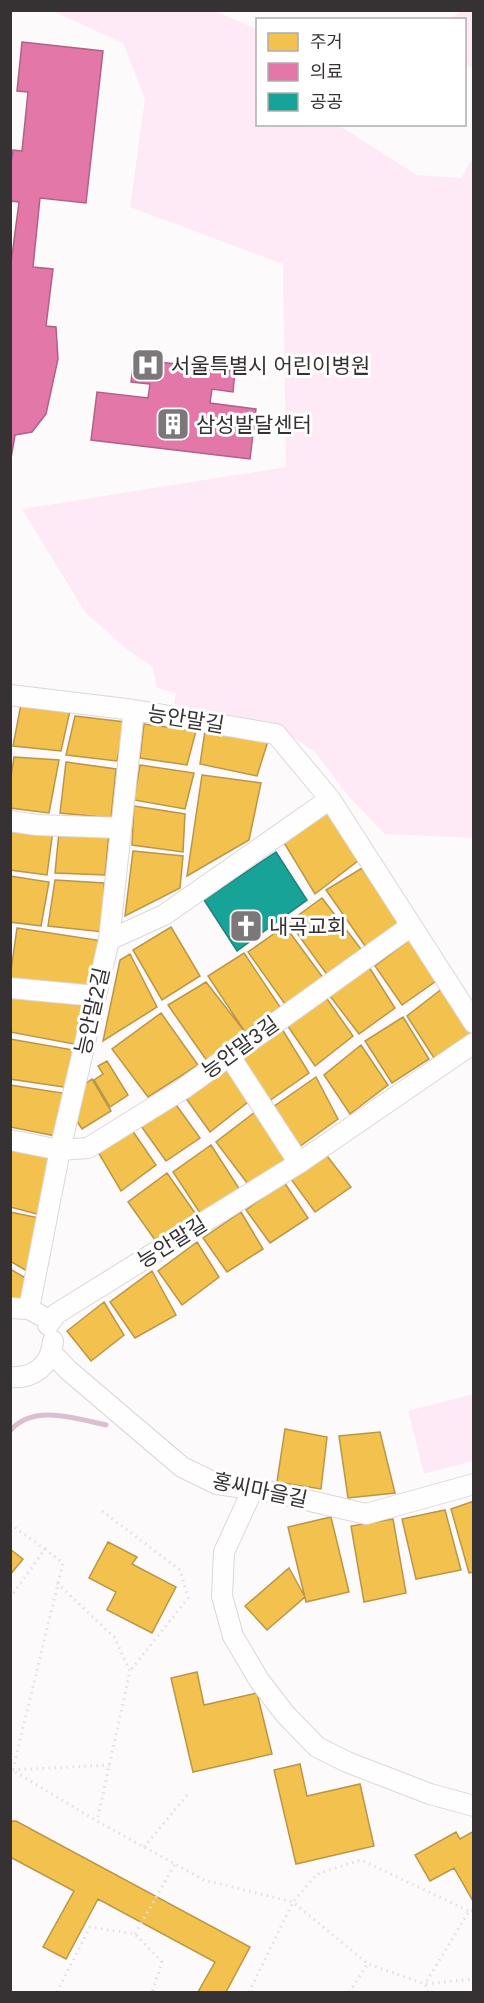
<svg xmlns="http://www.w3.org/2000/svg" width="484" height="2003" font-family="Arial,'Noto Sans KR',sans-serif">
<rect width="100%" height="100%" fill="#fdfafc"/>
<path fill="#feeaf6" d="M462 10 473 11V68L465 64 464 20 450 19Z
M52 11H214L257 29 258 124 338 125 417 175 461 178 473 157V838L385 834 350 798 315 752 273 724 174 704 176 693 157 688 152 666 128 650 85 612 22 509 286 467 283 264 130 207 145 99 123 43Z
M473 1394V1461L424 1474 408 1411Z"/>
<path fill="#f2c14e" stroke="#ba9646" stroke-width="1.5" d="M21 704 70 711 61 751 13 746Z
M75 716 125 722 117 761 66 755Z
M144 724 196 731 187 765 140 758Z
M205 731 268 741 257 776 200 764Z
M14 757 59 760 49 813 10 808V784Z
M66 762 116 769 111 818 60 813Z
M140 765 194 773 185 809 134 800Z
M202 775 261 783 249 840 187 876Z
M134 806 185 814 183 852 132 845Z
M329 810 359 860 315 894 283 841Z
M10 827 53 830 47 875 10 870Z
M59 832 109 833 105 875 55 873Z
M133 851 183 856 180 888 125 916Z
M362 868 400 921 368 950 326 890Z
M10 876 49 882 41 926 10 922Z
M55 880 104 883V932L48 926Z
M322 898 364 953 328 976 289 922Z
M285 926 324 979 285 1004 248 952Z
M171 927 200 976 162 1000 133 950Z
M17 928 103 941 94 987 10 978Z
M413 937 439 979 402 1005 375 966Z
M244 953 280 1007 245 1032 208 976Z
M130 954 157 1007 103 1041 120 960Z
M369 967 395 1008 359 1034 330 996Z
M206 982 245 1032 207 1061 168 1005Z
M443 988 471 1033 434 1058 407 1016Z
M10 994 87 1006 79 1045 10 1032Z
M325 996 353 1036 315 1066 287 1025Z
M161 1013 198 1065 148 1097 112 1049Z
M403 1017 429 1059 392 1083 365 1041Z
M282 1029 309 1073 269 1101 240 1059Z
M10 1039 79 1051 70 1088 10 1079Z
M361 1045 388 1085 350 1114 324 1075Z
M107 1061 128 1095 110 1107 94 1080 103 1074 98 1066Z
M226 1067 248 1102 210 1132 185 1097Z
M316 1077 338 1119 299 1147 273 1107Z
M92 1079 111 1111 82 1129 72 1114 76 1090Z
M10 1085 69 1094 61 1137 10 1127Z
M174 1102 200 1138 166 1161 141 1126Z
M255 1112 289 1162 248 1184 216 1142Z
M132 1130 156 1165 121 1191 98 1152Z
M211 1145 240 1190 202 1216 173 1172Z
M10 1150 55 1159 45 1216 10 1207Z
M324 1152 351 1187 315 1212 291 1179Z
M167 1173 200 1220 160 1247 128 1202Z
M284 1182 308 1218 270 1243 246 1210Z
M10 1212 44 1219 32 1274 10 1261Z
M241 1212 263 1249 227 1272 203 1238Z
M197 1242 219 1277 182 1305 158 1271Z
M10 1269 31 1281 24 1300 10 1299Z
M152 1271 176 1315 135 1338 110 1302Z
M104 1302 124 1335 91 1361 67 1331Z
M285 1429 327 1437 321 1489 277 1482Z
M380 1432 395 1493 348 1498 339 1436Z
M474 1501V1572L469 1573 451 1509Z
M445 1510 461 1570 416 1579 402 1519Z
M331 1517 349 1592 306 1602 288 1527Z
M393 1519 406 1593 364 1602 351 1526Z
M108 1542 137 1557 132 1564 176 1587 152 1633 107 1610 116 1592 89 1578Z
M10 1549 23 1559 10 1575Z
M289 1568 305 1597 267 1630 245 1606Z
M197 1672 204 1705 257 1693 272 1754 193 1772 171 1678Z
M300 1764 307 1796 360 1784 374 1846 296 1864 274 1770Z
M10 1821H16L250 1947 226 1992H198L215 1962 98 1899 66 1959 43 1947 74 1891 10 1857Z
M474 1831V1900L473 1901 454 1868 430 1881 415 1855 456 1832 460 1839Z"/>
<path fill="#e377a8" stroke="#af6285" stroke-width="1.5" d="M22 42 103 51 86 203 40 198 33 267 53 269 46 326 56 327 58 359 46 414 32 432 15 435 10 464V271L19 202 10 201V171L13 150 22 151 28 92 17 91Z
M134 359 235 371 233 392 212 389 210 403 256 409 250 459 91 440 97 392 148 398 150 384 131 382Z"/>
<path fill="#17a398" stroke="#20817a" stroke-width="1.5" d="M276 852 307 900 237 951 204 900Z"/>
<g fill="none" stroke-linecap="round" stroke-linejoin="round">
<path stroke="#dcbed1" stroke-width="5" d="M10 1431C33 1403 77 1419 106 1425"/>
<g stroke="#dbd7d9" stroke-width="22">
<path id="minor" d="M10 695 134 710 276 734 330 799 474 1023
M10 821 37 825 121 828
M109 940 164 915 330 799
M10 988 96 996
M229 1055 299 1163
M10 1140 60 1150 88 1148 183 1089 411 926
M10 1308 29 1309 40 1315
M29 1309 60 1150 109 940 134 710
M48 1325 56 1314 299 1163 474 1043
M51 1352 68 1370 182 1467 217 1484 272 1492 366 1514 474 1484
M10 1377C34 1379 51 1365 53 1341
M253 1489 224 1552 222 1596 233 1636 259 1680 285 1714 317 1747 347 1762 430 1794 474 1806"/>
</g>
<path stroke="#e1e0e1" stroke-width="3" stroke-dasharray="1.5 4.5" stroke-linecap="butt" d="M102 1511 180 1570 188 1598 130 1671
M10 1524 45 1549
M57 1583 114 1637 130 1671 97 1821
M10 1598 45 1549 63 1563 13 1769
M110 1765 12 1770 97 1821 204 1880 293 1902 368 1964 425 1984 474 1979
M144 1847 188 1794
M135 1934 175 1864
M57 1992 90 1927 135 1934 162 1962 152 1992
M249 1992 293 1902 317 1874 361 1860 469 1911
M349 1992 368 1964
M428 1992 425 1984 469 1911 474 1910"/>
<use href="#minor" stroke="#fffeff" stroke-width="20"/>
</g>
<defs>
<g id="hospital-square" transform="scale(1.725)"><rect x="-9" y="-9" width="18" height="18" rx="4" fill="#7c787a" stroke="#fff"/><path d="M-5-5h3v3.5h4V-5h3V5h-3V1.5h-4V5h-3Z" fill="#fff"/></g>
<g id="building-square" transform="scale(1.725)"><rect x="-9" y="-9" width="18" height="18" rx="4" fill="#7c787a" stroke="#fff"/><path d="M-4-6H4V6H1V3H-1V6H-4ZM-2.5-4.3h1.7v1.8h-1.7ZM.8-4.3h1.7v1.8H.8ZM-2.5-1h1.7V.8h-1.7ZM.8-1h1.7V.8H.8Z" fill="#fff"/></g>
<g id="church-square" transform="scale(1.725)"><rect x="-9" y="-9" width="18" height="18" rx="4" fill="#7c787a" stroke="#fff"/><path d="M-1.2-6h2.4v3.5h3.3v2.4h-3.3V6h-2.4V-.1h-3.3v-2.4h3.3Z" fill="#fff"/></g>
</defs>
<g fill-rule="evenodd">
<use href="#hospital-square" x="148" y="365"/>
<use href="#building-square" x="173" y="424"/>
<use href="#church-square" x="246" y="926"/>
</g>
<g text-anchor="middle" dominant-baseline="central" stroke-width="6" stroke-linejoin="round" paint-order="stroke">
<g font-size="21" fill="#363234" stroke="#fff" text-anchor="start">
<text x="171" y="365">서울특별시 어린이병원</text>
<text x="196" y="424">삼성발달센터</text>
<text x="269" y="926">내곡교회</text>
</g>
<g font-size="21" fill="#363234" stroke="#fff">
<text transform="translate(186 719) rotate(9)">능안말길</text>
<text transform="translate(92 1011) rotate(-77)">능안말2길</text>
<text transform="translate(240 1047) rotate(-36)">능안말3길</text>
<text transform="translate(172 1242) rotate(-32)">능안말길</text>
<text transform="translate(260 1490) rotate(12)">홍씨마을길</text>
</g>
</g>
<rect width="484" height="2003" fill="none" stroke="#363234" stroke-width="24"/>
<rect x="256" y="18" width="210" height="108" fill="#ffffff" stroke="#afadae" stroke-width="1.5"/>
<rect x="268" y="33" width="30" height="18" fill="#f2c14e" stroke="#afadae" stroke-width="1.5"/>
<text x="310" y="48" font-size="18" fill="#363234">주거</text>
<rect x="268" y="63" width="30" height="18" fill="#e377a8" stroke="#afadae" stroke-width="1.5"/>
<text x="310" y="78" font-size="18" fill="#363234">의료</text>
<rect x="268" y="93" width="30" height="18" fill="#17a398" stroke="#afadae" stroke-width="1.5"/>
<text x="310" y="108" font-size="18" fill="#363234">공공</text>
</svg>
